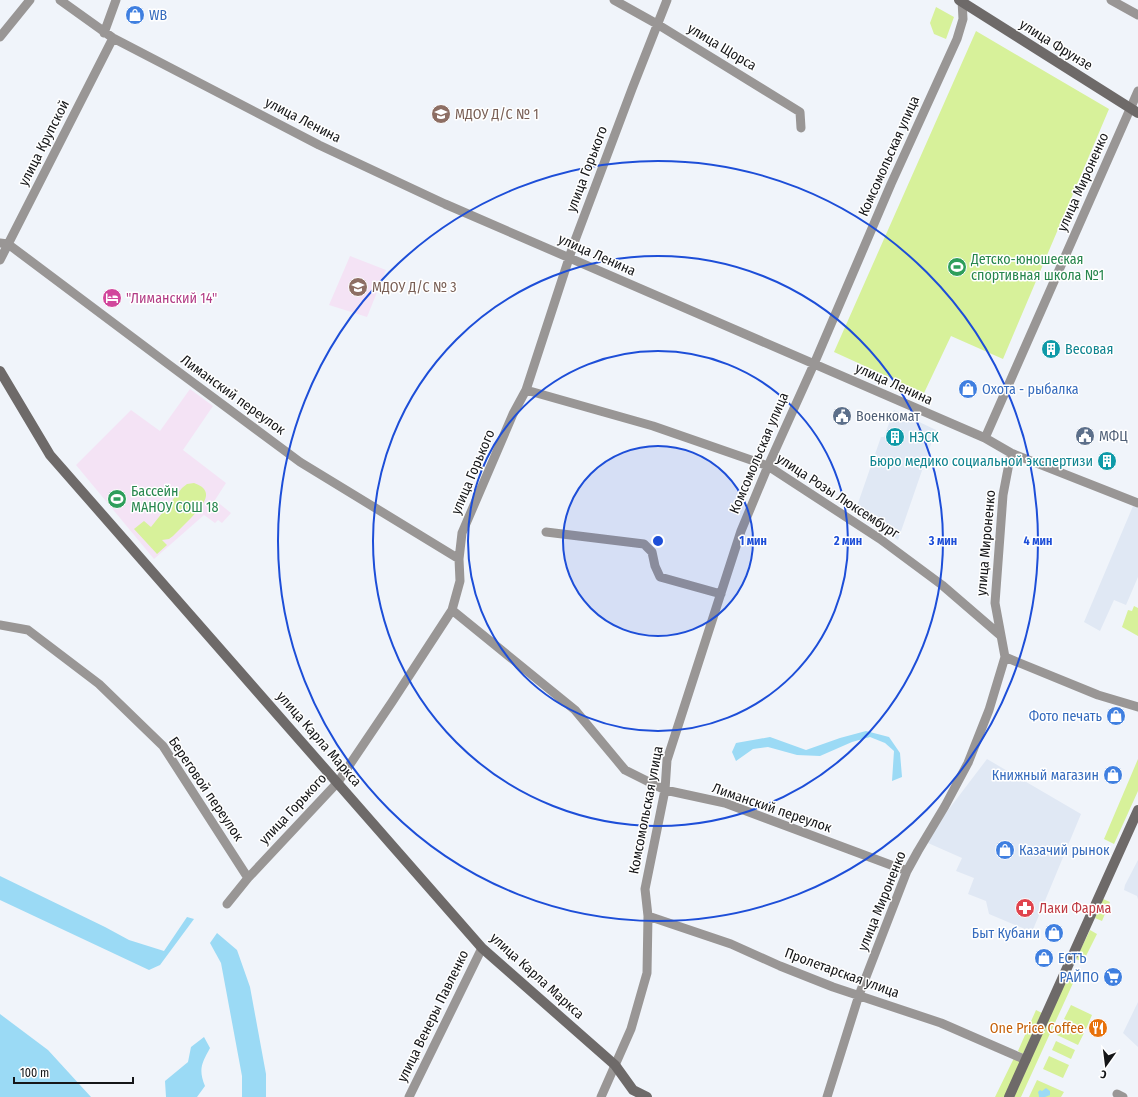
<svg xmlns="http://www.w3.org/2000/svg" width="1138" height="1097" font-family="'Fira Sans Condensed',sans-serif">
<rect width="100%" height="100%" fill="#f0f4fa"/>
<path fill="#e0e8f4" d="M894 410 936 430 898 540 856 509 881 437H884Z
M1133 506 1138 508V577L1126 605 1114 600 1100 631 1084 622Z
M987 759 1081 814 1032 932 989 914 986 901 968 894 974 878 956 871 962 858 928 843 936 826Z
M1138 860V899L1137 896 1124 890 1125 885Z
M1138 1002V1047L1123 1033Z"/>
<path fill="#f4e3f5" d="M350 256 386 270 367 317 329 305Z
M190 389 213 406 183 450 226 483 215 500 231 513 222 523 218 520 215 523 204 515 154 559 76 465 131 410 160 431Z"/>
<path fill="#d7f19a" d="M936 7 954 17 946 39 934 34 930 23Z
M976 31 1109 109 1003 359 951 336 924 393 834 352Z
M194 483C217 491 202 506 191 518 185 524 179 530 173 536L169 539 162 540 167 545 157 554 134 529 144 521 151 527 182 488 187 484Z
M1134 606 1138 608V636L1122 627 1128 610 1132 611Z
M1138 759V791L1114 844 1104 839Z
M1103 899 1110 902 1102 921 1095 918Z
M1090 930 1097 934 1083 962 1076 959Z
M1067 978 1074 981 1021 1097H1014Z
M1071 1005 1092 1015 1086 1029 1064 1019Z
M1036 1010 1042 1013 1023 1054 1018 1051Z
M1063 1023 1084 1033 1078 1045 1057 1035Z
M1056 1041 1075 1050 1071 1059 1052 1050Z
M1049 1056 1069 1065 1063 1078 1043 1069Z
M1014 1058 1021 1061 1005 1097H995Z
M1037 1080 1064 1092 1061 1097H1029Z"/>
<path fill="#9bdaf5" d="M866 731 889 737 900 753 902 777 892 781 894 751 885 743 870 737 852 742 820 756 797 755 768 747 753 749 736 761 732 752 736 743 770 737 806 750 840 738Z
M0 876 105 927 129 940 164 951 187 917 194 919 160 965 149 970 0 900Z
M217 933 237 950 250 987 266 1074V1097H242V1076L221 963 210 943Z
M0 1014 48 1050 91 1097H0Z
M204 1037 210 1048C202 1063 198 1069 205 1086L197 1097H166L165 1081 188 1062 191 1047Z
M1046 1088 1050 1091V1095L1045 1097H1039V1096L1038 1092 1040 1090 1042 1091Z"/>
<g fill="none" stroke-linecap="round" stroke-linejoin="round">
<path stroke="#999695" stroke-width="9" d="M60 0 113 38 319 145 445 204 985 438 1011 453 1138 503
M614 0 657 24 800 112 801 128
M1111 0 1138 15
M104 33 116 0
M0 37 30 0
M0 243 8 244 168 364 300 462 459 559
M0 260 113 38
M526 390 653 426 768 466 880 539 942 585 1000 635
M985 438 1138 91
M546 532 644 544 652 552 655 566 660 577 721 594
M452 610 575 710 625 770 665 790 725 803 907 871
M0 625 28 630 99 684 163 746 248 878
M1005 657 1098 695 1138 707
M227 904 248 878 338 782 392 702 452 610 460 581 459 559 462 533 513 414 526 390 574 243 632 89 667 0
M648 916 731 944 780 966 833 987 941 1023 1026 1060
M1117 1094 1123 1097
M409 1097 482 948
M601 1097 631 1029 647 973 648 916 645 889 665 790 667 760 741 531 768 466 814 364 891 184 957 39 963 19 962 0
M827 1097 859 995 907 871 918 851 945 806 968 763 989 710 1005 657 995 603 1003 495 1011 453"/>
<path stroke="#6e6a69" stroke-width="10" d="M959 0 1138 113
M0 371 50 455 482 948 615 1065 633 1090 647 1097
M1009 1097 1138 810"/>
</g>
<circle cx="658" cy="541" r="95" fill="#1d4ed8" fill-opacity=".12"/>
<g fill="none" stroke="#1d4ed8" stroke-width="2">
<circle cx="658" cy="541" r="95"/>
<circle cx="658" cy="541" r="190"/>
<circle cx="658" cy="541" r="285"/>
<circle cx="658" cy="541" r="380"/>
</g>
<defs>
<g id="shop-disc" transform="scale(1)"><circle r="9.5" fill="#3f7fe0" stroke="#fff"/><path d="M-5-2.5h2.3a2.7 3.5 0 0 1 5.4 0H5L5.5 6h-11ZM-1.5-2.5h3a1.5 2.3 0 0 0-3 0Z" fill="#fff"/></g>
<g id="school-disc" transform="scale(1)"><circle r="9.5" fill="#8d6e63" stroke="#fff"/><path d="M0-5L7-2L0 1L-7-2ZM-4 1L0 2.5L4 1V4Q0 6-4 4Z" fill="#fff"/></g>
<g id="stadium-disc" transform="scale(1)"><circle r="9.5" fill="#2e9e5b" stroke="#fff"/><path d="M0-5a6.5 5 0 1 0 0 10a6.5 5 0 1 0 0-10ZM-3.5-1.8h7v3.6h-7Z" fill="#fff"/></g>
<g id="hotel-disc" transform="scale(1)"><circle r="9.5" fill="#d1479c" stroke="#fff"/><path d="M-6-4.5h1.5V1H6V5H4.5V3h-9V5H-6ZM-4 0a1.8 1.8 0 1 1 3.6 0ZM.5 0V-2.5h3Q6-2.5 6 0Z" fill="#fff"/></g>
<g id="building-disc" transform="scale(1)"><circle r="9.5" fill="#0f9aa8" stroke="#fff"/><path d="M-4-6H4V6H1V3H-1V6H-4ZM-2.5-4.3h1.7v1.8h-1.7ZM.8-4.3h1.7v1.8H.8ZM-2.5-1h1.7V.8h-1.7ZM.8-1h1.7V.8H.8Z" fill="#fff"/></g>
<g id="civic-disc" transform="scale(1)"><circle r="9.5" fill="#5c6f8a" stroke="#fff"/><path d="M-.6-6.5H3V-4.5H.6V-3L4-1V1h2V6H-6V1h2V-1L-.6-3ZM-1.2 2.5V6h2.4V2.5Z" fill="#fff"/></g>
<g id="pharmacy-disc" transform="scale(1)"><circle r="9.5" fill="#e0444e" stroke="#fff"/><path d="M-2-6h4v4h4v4h-4v4h-4v-4h-4v-4h4Z" fill="#fff"/></g>
<g id="supermarket-disc" transform="scale(1)"><circle r="9.5" fill="#3f7fe0" stroke="#fff"/><path d="M-6-5.5h2.5l.6 2H6L4.5 2H-2.5L-4.4-4H-6ZM-1.5 3.2a1.3 1.3 0 1 0 .1 0ZM3 3.2a1.3 1.3 0 1 0 .1 0Z" fill="#fff"/></g>
<g id="restaurant-disc" transform="scale(1)"><circle r="9.5" fill="#e8710a" stroke="#fff"/><path d="M-5-6h1v4h1v-4h1v4h1v-4h1v5L-1.5 .5V6h-2V.5L-5-1ZM5-6V6H3V1.5H1.5Q1.5-4 5-6Z" fill="#fff"/></g>
</defs>
<g fill-rule="evenodd">
<use href="#shop-disc" x="135" y="15"/>
<use href="#school-disc" x="441" y="114"/>
<use href="#stadium-disc" x="957" y="267"/>
<use href="#school-disc" x="358" y="287"/>
<use href="#hotel-disc" x="112" y="298"/>
<use href="#building-disc" x="1051" y="349"/>
<use href="#shop-disc" x="968" y="389"/>
<use href="#civic-disc" x="842" y="416"/>
<use href="#civic-disc" x="1085" y="436"/>
<use href="#building-disc" x="895" y="437"/>
<use href="#building-disc" x="1107" y="461"/>
<use href="#stadium-disc" x="117" y="499"/>
<use href="#shop-disc" x="1116" y="716"/>
<use href="#shop-disc" x="1113" y="775"/>
<use href="#shop-disc" x="1005" y="850"/>
<use href="#pharmacy-disc" x="1025" y="908"/>
<use href="#shop-disc" x="1054" y="933"/>
<use href="#shop-disc" x="1044" y="958"/>
<use href="#supermarket-disc" x="1113" y="977"/>
<use href="#restaurant-disc" x="1098" y="1028"/>
</g>
<g text-anchor="middle" dominant-baseline="central" stroke-width="3" stroke-linejoin="round" paint-order="stroke">
<g font-size="14" fill="#366cbe" stroke="#fff" text-anchor="start">
<text x="149" y="15">WB</text>
<text x="982" y="389">Охота - рыбалка</text>
<text x="1102" y="716" text-anchor="end">Фото печать</text>
<text x="1099" y="775" text-anchor="end">Книжный магазин</text>
<text x="1019" y="850">Казачий рынок</text>
<text x="1040" y="933" text-anchor="end">Быт Кубани</text>
<text x="1058" y="958">ЕСТЪ</text>
<text x="1099" y="977" text-anchor="end">РАЙПО</text>
</g>
<g font-size="14" fill="#151618" stroke="#fff">
<text transform="translate(1056 45) rotate(32)">улица Фрунзе</text>
<text transform="translate(722 47) rotate(31)">улица Щорса</text>
<text transform="translate(303 120) rotate(27)">улица Ленина</text>
<text transform="translate(44 143) rotate(-63)">улица Крупской</text>
<text transform="translate(889 156) rotate(-66)">Комсомольская улица</text>
<text transform="translate(587 169) rotate(-69)">улица Горького</text>
<text transform="translate(1083 182) rotate(-66)">улица Мироненко</text>
<text transform="translate(597 255) rotate(24)">улица Ленина</text>
<text transform="translate(894 384) rotate(24)">улица Ленина</text>
<text transform="translate(233 395) rotate(36)">Лиманский переулок</text>
<text transform="translate(759 453) rotate(-67)">Комсомольская улица</text>
<text transform="translate(473 472) rotate(-67)">улица Горького</text>
<text transform="translate(838 496) rotate(33)">улица Розы Люксембург</text>
<text transform="translate(986 543) rotate(-85)">улица Мироненко</text>
<text transform="translate(319 739) rotate(49)">улица Карла Маркса</text>
<text transform="translate(206 789) rotate(56)">Береговой переулок</text>
<text transform="translate(772 808) rotate(19)">Лиманский переулок</text>
<text transform="translate(293 809) rotate(-47)">улица Горького</text>
<text transform="translate(646 810) rotate(-79)">Комсомольская улица</text>
<text transform="translate(882 901) rotate(-68)">улица Мироненко</text>
<text transform="translate(842 973) rotate(20)">Пролетарская улица</text>
<text transform="translate(537 976) rotate(42)">улица Карла Маркса</text>
<text transform="translate(433 1016) rotate(-64)">улица Венеры Павленко</text>
</g>
<g font-size="14" fill="#785e54" stroke="#fff" text-anchor="start">
<text x="455" y="114">МДОУ Д/С № 1</text>
<text x="372" y="287">МДОУ Д/С № 3</text>
</g>
<g font-size="14" fill="#27864d" stroke="#fff" text-anchor="start">
<text x="971" y="259">Детско-юношеская<tspan x="971" dy="16">спортивная школа №1</tspan></text>
<text x="131" y="491">Бассейн<tspan x="131" dy="16">МАНОУ СОШ 18</tspan></text>
</g>
<g font-size="14" fill="#b23c85" stroke="#fff" text-anchor="start">
<text x="126" y="298">"Лиманский 14"</text>
</g>
<g font-size="14" fill="#0d838f" stroke="#fff" text-anchor="start">
<text x="1065" y="349">Весовая</text>
<text x="909" y="437">НЭСК</text>
<text x="1093" y="461" text-anchor="end">Бюро медико социальной экспертизи</text>
</g>
<g font-size="14" fill="#4e5e75" stroke="#fff" text-anchor="start">
<text x="856" y="416">Военкомат</text>
<text x="1099" y="436">МФЦ</text>
</g>
<g font-size="14" fill="#be3a42" stroke="#fff" text-anchor="start">
<text x="1039" y="908">Лаки Фарма</text>
</g>
<g font-size="14" fill="#c56008" stroke="#fff" text-anchor="end">
<text x="1084" y="1028">One Price Coffee</text>
</g>
</g>
<circle cx="658" cy="541" r="6" fill="#1d4ed8" stroke="#fff" stroke-width="2"/>
<g font-size="12" text-anchor="middle" font-weight="bold" fill="#1d4ed8" stroke="#fff" stroke-width="3" stroke-linejoin="round" paint-order="stroke">
<text x="753" y="545">1 мин</text>
<text x="848" y="545">2 мин</text>
<text x="943" y="545">3 мин</text>
<text x="1038" y="545">4 мин</text>
</g>
<g transform="translate(1106 1065) rotate(194)" stroke="#ffffff" stroke-width="3" paint-order="stroke">
<path d="M0-3L7 15L0 10L-7 15Z" fill="#151618"/>
<text y="-6" font-size="11" font-weight="bold" text-anchor="middle" fill="#151618">С</text>
</g>
<path d="M14 1077v6h119v-6" fill="none" stroke="#151618" stroke-width="2"/>
<text x="20" y="1077" font-size="12" fill="#151618" stroke="#ffffff" stroke-width="3" paint-order="stroke">100 m</text>
</svg>
